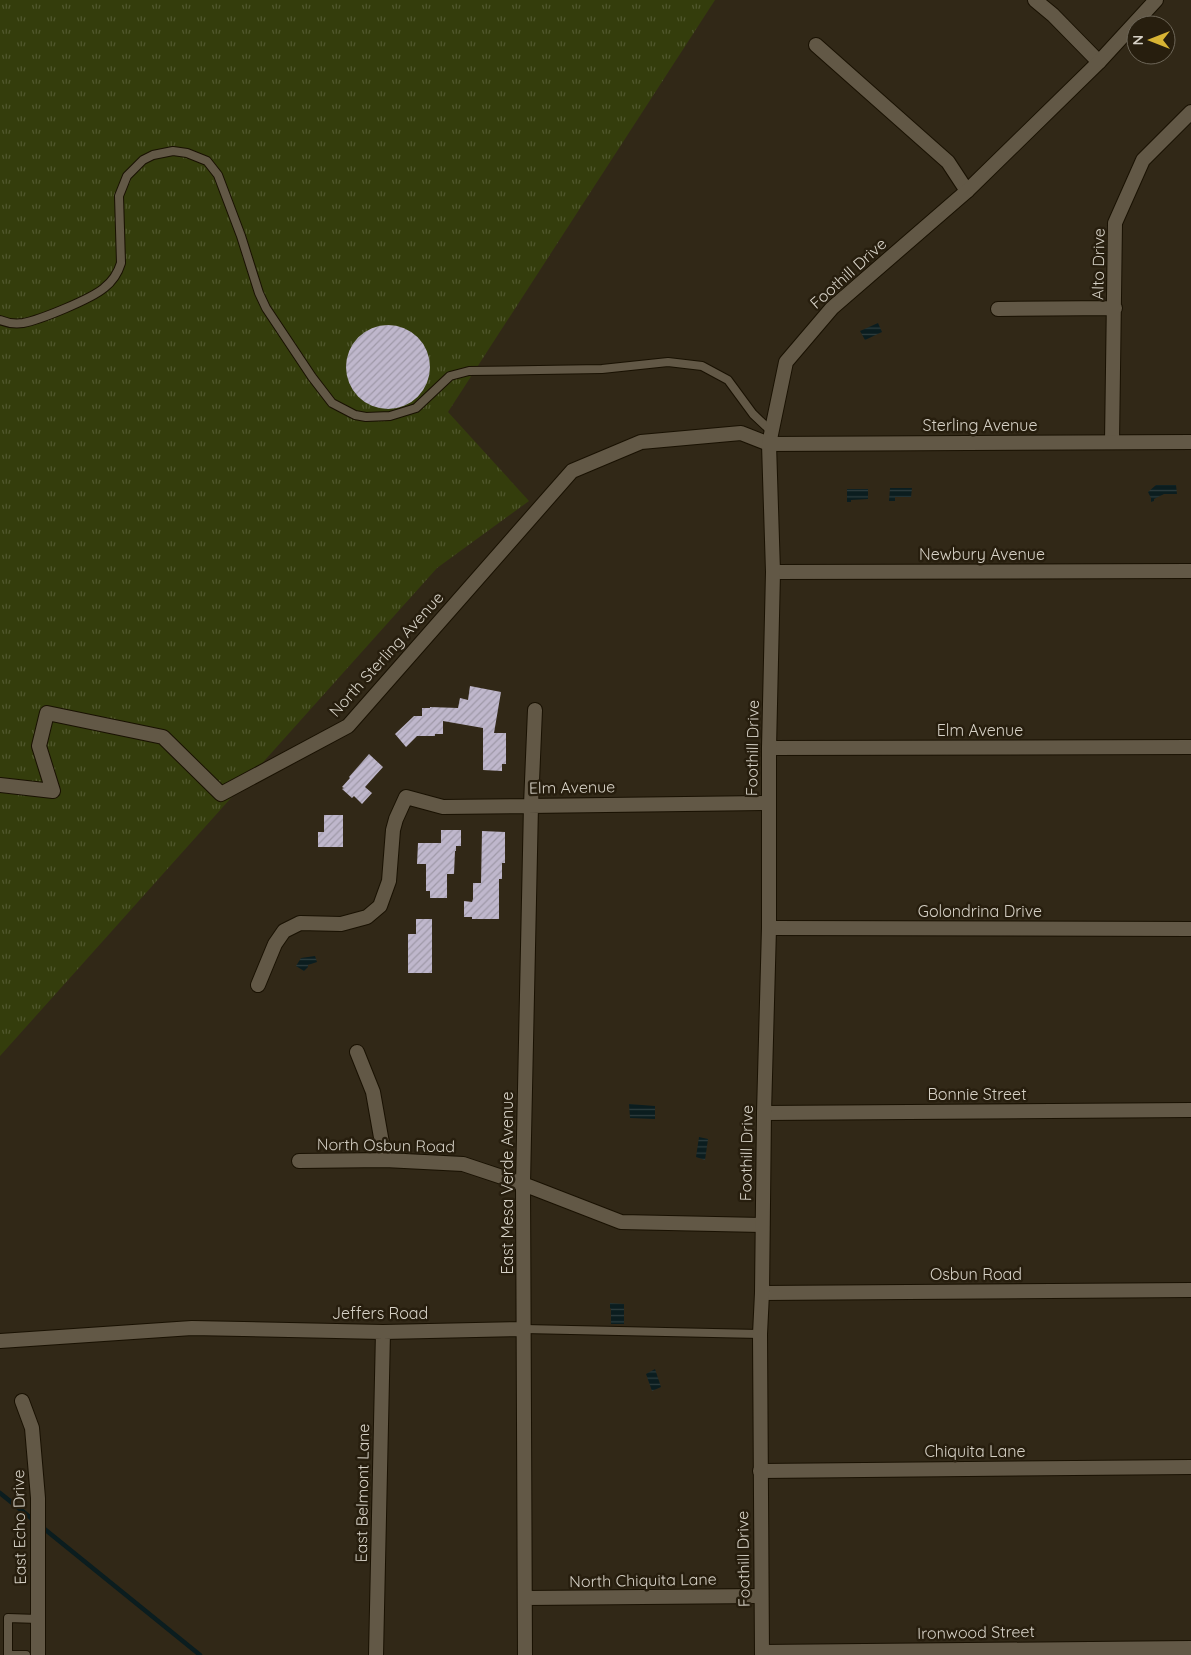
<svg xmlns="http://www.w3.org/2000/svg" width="1191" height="1655" font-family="Quicksand,sans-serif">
<defs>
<pattern id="grass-tufts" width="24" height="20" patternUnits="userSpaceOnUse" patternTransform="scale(1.25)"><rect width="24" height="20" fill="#343d0c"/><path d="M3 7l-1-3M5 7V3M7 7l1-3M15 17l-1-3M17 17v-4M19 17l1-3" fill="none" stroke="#51582e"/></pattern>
<pattern id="water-rules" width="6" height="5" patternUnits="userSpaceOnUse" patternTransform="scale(1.25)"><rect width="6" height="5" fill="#0b1d1f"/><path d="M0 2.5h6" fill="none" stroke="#2e3d3e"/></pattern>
<pattern id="building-hatch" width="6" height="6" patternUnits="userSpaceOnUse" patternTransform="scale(1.25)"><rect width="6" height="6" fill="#bfb7cc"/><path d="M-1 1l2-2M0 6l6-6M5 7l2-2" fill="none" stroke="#9f99a8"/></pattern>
</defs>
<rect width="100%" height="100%" fill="#312817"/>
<path fill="url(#grass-tufts)" d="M0 0H715L448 412 529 501 437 568 0 1056Z"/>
<path fill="url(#water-rules)" d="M878 323 882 332 865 340 860 331Z
M1156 485H1176L1177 494H1164L1154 499V501L1151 502V498L1148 492Z
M890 488H912L911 497H895V501H889Z
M847 489H868V499L851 500V502H847Z
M315 956 317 962 308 965V967L304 971 296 966 301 958Z
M629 1104 655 1106V1119L630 1118Z
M699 1137 708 1139 705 1160 696 1157Z
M610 1303 624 1304V1324H611V1309L610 1308Z
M655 1369 661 1387 652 1391 646 1374Z"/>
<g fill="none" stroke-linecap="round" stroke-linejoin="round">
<path stroke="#0b1d1f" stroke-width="4.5" d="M0 1493 36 1522
M42 1527 200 1655"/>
</g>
<path fill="url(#building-hatch)" d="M346 367a42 42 0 1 1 84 0a42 42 0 1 1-84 0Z
M470 686 501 692 494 733H506V764H502V771L483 770V728L443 721V734H435V736H417L406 747 395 734 414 716H422V708H430V707L458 708 460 698 468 700Z
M369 754 383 767 365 787 372 793 362 804 354 796 352 798 342 789 344 788 342 787 350 778 349 777Z
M324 815H343V847H318V832H324Z
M441 830H461V846H456V851H455L454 874H447V898H430V891H426V864H417L418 843H441Z
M482 831 505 832V863H502V879H499V919H472V917H464V901L472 902 473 899V883H481Z
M416 919H432V973H408V934H416Z"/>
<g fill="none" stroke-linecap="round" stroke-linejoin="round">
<g stroke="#191102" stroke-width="10">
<path id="service" d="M0 320C7 323 15 324 23 323 40 320 91 299 104 288 113 281 118 273 121 263L119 196 127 176 143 160 153 155 173 151 187 153 207 161 218 175 241 236 259 293 266 308 312 377 332 403 355 415 366 417 390 416 416 408 450 376 469 371 602 369 668 362 702 366 728 380 753 414 772 432
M524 1329 760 1334
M26 1655H8V1618L38 1619"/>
</g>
<g stroke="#191102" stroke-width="16">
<path id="minor" d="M1035 0 1053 15 1099 62
M816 45 948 162 967 191
M998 309 1115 308
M1112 442 1115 223 1143 160 1191 112
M773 572 1191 571
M769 748 1191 747
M0 785 53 791 39 746 47 713 163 737 221 794 348 726 572 471 641 442 741 433 769 444
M769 928 1191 929
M258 985 275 944 284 931 300 923 341 924 367 917 380 906 389 881 393 830 396 819 406 797 443 807 769 803
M357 1052 373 1092 385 1160
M764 1113 1191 1110
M299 1161 385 1160 463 1164 523 1184 621 1222 762 1225
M762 1293 1191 1290
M0 1341 192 1328 383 1332 524 1329
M22 1401 32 1428 38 1498V1655
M760 1471 1191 1467
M526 1598 761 1596
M762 1652 1191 1648
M376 1655 383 1332
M525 1655 523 1184 531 805 535 710"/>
</g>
<g stroke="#191102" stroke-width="16">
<path id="tertiary" d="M769 444 1191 442
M762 1655 760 1334 762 1293 764 1113 769 928V748L773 572 769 444 786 362 832 308 967 191 1099 62 1156 0"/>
</g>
<use href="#service" stroke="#625846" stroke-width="8"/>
<use href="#minor" stroke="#625846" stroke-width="14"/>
<use href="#tertiary" stroke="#625846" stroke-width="14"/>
</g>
<g text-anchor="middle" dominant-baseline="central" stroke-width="5" stroke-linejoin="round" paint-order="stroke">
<g font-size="16" fill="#d6d1c6" stroke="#271e0e">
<text transform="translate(1098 264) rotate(-89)">Alto Drive</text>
<text transform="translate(848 273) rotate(-42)">Foothill Drive</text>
<text x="980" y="425">Sterling Avenue</text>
<text x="982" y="554">Newbury Avenue</text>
<text transform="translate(386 654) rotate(-48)">North Sterling Avenue</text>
<text x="980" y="730">Elm Avenue</text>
<text transform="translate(752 748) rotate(-89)">Foothill Drive</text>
<text transform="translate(572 787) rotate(-1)">Elm Avenue</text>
<text x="980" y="911">Golondrina Drive</text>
<text x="977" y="1094">Bonnie Street</text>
<text transform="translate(386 1145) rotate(1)">North Osbun Road</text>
<text transform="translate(746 1153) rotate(-89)">Foothill Drive</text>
<text transform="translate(507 1183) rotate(-90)">East Mesa Verde Avenue</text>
<text x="976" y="1274">Osbun Road</text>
<text x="380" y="1313">Jeffers Road</text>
<text x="975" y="1451">Chiquita Lane</text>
<text transform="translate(362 1493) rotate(-89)">East Belmont Lane</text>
<text transform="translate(19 1527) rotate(-91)">East Echo Drive</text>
<text transform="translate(743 1559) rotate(-91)">Foothill Drive</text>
<text transform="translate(643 1580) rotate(-1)">North Chiquita Lane</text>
<text transform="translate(976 1632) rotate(-1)">Ironwood Street</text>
</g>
</g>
<g transform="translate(1151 40) rotate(270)"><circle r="24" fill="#271e0e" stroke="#6d6658"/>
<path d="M0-4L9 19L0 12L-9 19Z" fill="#d8b434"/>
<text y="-8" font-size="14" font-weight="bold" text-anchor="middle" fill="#d6d1c6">N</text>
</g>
</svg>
